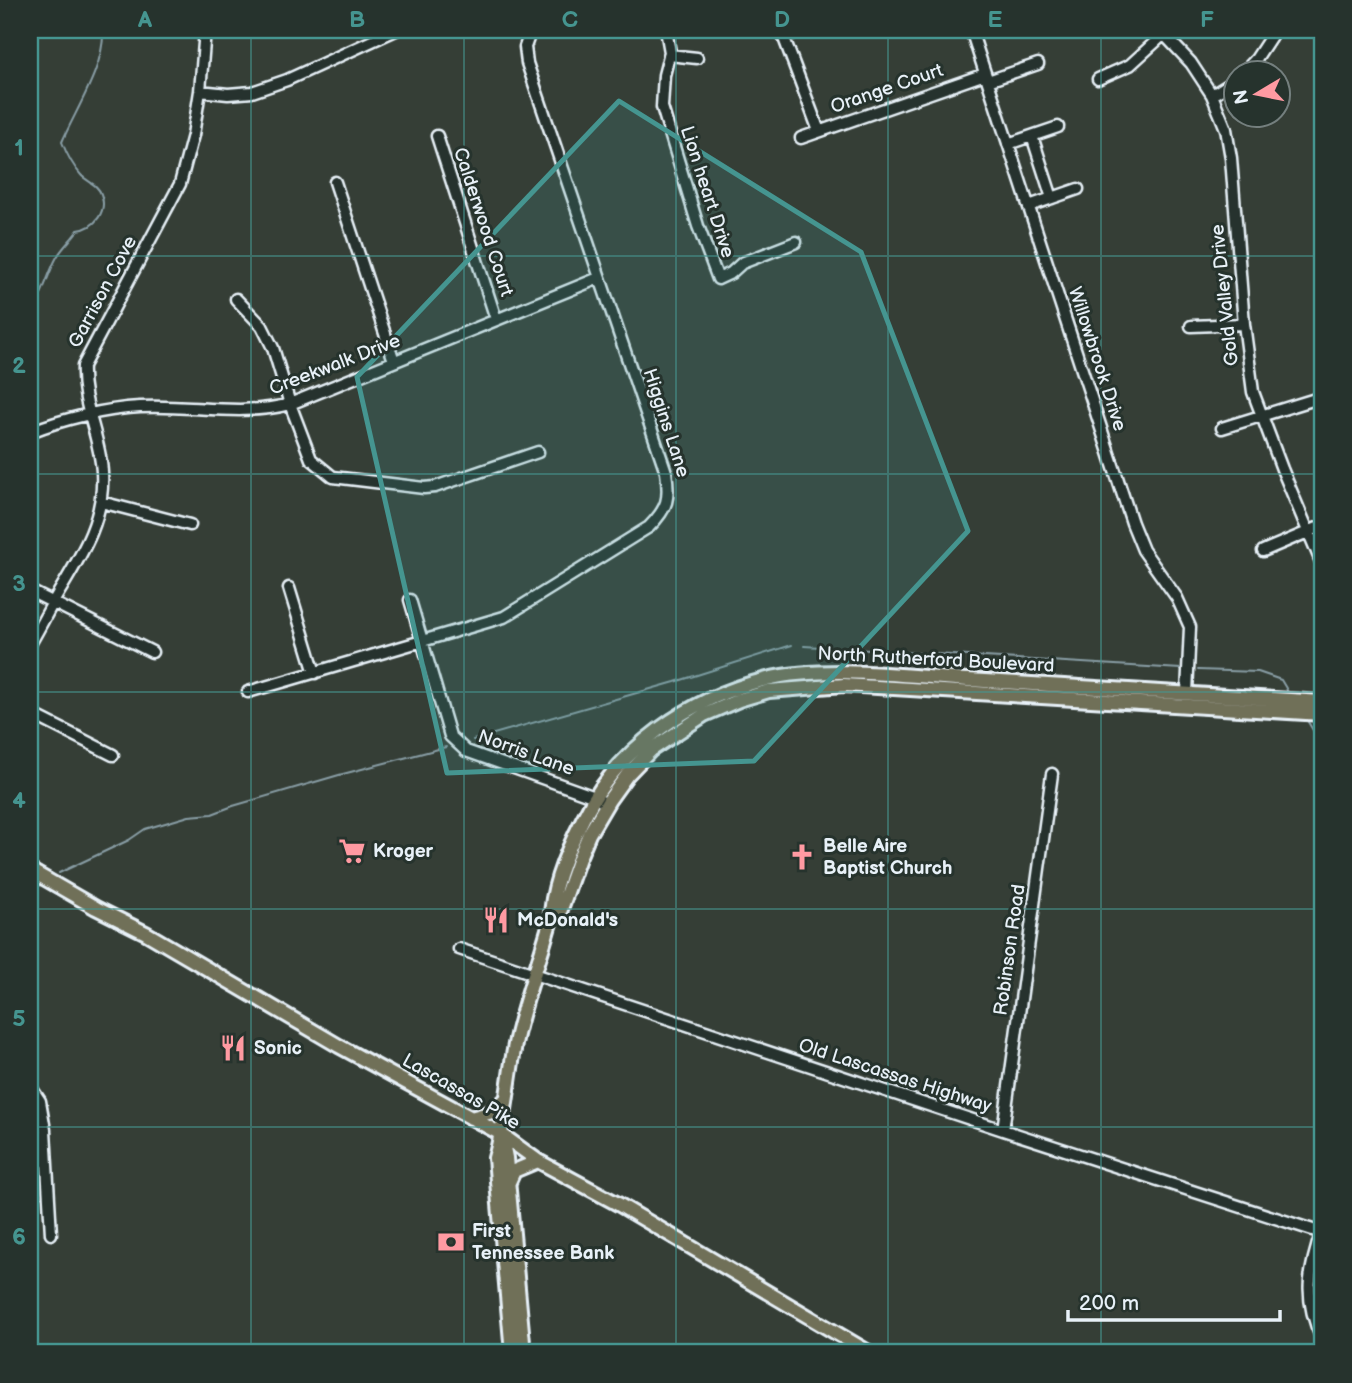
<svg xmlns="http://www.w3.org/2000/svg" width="1352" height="1383" font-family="'Balsamiq Sans',sans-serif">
<rect width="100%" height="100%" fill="#353e36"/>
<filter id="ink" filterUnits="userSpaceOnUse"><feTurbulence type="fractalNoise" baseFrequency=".0143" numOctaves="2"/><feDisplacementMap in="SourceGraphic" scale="14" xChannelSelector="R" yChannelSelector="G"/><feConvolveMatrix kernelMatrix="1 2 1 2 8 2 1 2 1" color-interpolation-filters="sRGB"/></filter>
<g filter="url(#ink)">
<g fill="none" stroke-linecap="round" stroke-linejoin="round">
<path stroke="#899ea6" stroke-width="2" d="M30 314C43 297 47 275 57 257 62 248 72 239 78 230 95 228 108 211 101 194 98 184 87 182 81 175 72 165 67 155 62 142 76 109 105 66 103 30
M804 646 1181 669
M1198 670 1258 672 1281 680 1287 690
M1308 722 1316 735 1322 739
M473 740 675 682 792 645
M59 873 129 840 145 829 189 816 212 814 233 806 339 775 446 747
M30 887 36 886"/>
<g stroke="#e8f1f8" stroke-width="15">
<path id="minor" d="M666 30 670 52 664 75 662 107 698 226 718 279 731 273 742 263 796 242
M781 30 819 131
M971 30 1132 523 1143 550 1177 598 1190 627 1187 693
M1160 30 1191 63 1212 95 1226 129 1231 158 1244 324 1253 392 1282 469 1322 564
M783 37 802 30
M669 55 697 58
M1242 74 1256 59 1275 30
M1098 79 1130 65 1164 34
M988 81 1038 64
M200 91 228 94 252 92 287 80 396 30
M1212 95 1236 80
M437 136 496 319
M1032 136 1052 198
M801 138 985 74
M1008 144 1058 127
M335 182 394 361
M1029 206 1078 189
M236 299 262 326 273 348 290 404 311 459 333 477 424 488 435 487 538 452
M1191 326 1244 324
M1222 428 1322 397
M30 432C63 419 104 409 140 407 190 404 241 417 290 404L599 278
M101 502 190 525
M1263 551 1322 526
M289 588 315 673
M30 591 152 652
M410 600 450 736 466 751 595 797 601 801
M30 644C40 627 49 609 59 592 82 554 105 518 102 472 100 436 81 403 83 366L180 184 193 135 200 91 205 30
M248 692 504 617 649 527C668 508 670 498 666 472L527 63 525 47 531 30
M30 713 113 755
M459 949 1003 1130 1322 1233
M30 1086 40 1101 45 1130 51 1234
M1003 1130 1052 774
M1322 1231C1308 1272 1303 1299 1322 1339"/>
</g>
<g stroke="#e8f1f8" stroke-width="18">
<path id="major" d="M30 870 96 908 146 933 339 1046 501 1134 538 1161 618 1204 870 1353
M551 919 560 912 579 858 589 834 609 800 627 775 651 750 704 715 739 700 769 691 844 685 1322 714
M471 1118 492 1112 505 1100
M502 1138 506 1158 524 1353
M509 1182 514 1171 538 1161
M512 1353 495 1158C506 1119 508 1079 516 1039 525 999 540 959 551 919 551 886 568 848 583 819 618 747 690 698 767 679 827 665 906 676 968 680 1086 687 1204 695 1322 702"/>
</g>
<use href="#minor" stroke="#26332d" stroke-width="10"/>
<use href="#major" stroke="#706f59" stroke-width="12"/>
</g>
</g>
<path fill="#459590" fill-opacity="0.2" stroke="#459590" stroke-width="5" stroke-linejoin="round" d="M619 101 861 252 968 531 754 761 447 773 357 377Z"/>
<path fill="none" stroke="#459590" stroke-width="2" stroke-opacity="0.55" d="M251 30V1353M464 30V1353M676 30V1353M888 30V1353M1101 30V1353M30 256H1322M30 474H1322M30 692H1322M30 909H1322M30 1127H1322"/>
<defs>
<g id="supermarket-bare" transform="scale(2.1)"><path d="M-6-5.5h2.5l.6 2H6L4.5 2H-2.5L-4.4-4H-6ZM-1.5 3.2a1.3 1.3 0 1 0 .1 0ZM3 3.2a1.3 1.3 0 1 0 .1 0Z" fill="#ff9aa2" stroke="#26332d" stroke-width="2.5" paint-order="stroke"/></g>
<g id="church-bare" transform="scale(2.1)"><path d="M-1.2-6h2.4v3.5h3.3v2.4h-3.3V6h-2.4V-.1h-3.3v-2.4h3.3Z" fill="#ff9aa2" stroke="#26332d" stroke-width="2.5" paint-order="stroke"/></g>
<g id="restaurant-bare" transform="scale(2.1)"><path d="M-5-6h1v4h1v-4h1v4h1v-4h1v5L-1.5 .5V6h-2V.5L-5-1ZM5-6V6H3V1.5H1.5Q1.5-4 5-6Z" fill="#ff9aa2" stroke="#26332d" stroke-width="2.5" paint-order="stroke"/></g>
<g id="bank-bare" transform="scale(2.1)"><path d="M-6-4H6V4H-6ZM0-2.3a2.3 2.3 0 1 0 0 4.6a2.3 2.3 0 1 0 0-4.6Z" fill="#ff9aa2" stroke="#26332d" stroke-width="2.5" paint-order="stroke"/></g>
</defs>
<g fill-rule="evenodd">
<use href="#supermarket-bare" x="352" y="851"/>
<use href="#church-bare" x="802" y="857"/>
<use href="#restaurant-bare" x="496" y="920"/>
<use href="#restaurant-bare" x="233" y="1048"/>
<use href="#bank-bare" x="451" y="1242"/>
</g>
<g text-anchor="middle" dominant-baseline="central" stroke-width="6" stroke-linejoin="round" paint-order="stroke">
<g font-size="19" fill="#e8f1f8" stroke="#26332d">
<text transform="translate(887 89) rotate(-19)">Orange Court</text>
<text transform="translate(707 192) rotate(72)">Lion heart Drive</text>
<text transform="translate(483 222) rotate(72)">Calderwood Court</text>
<text transform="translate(103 292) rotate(-62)">Garrison Cove</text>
<text transform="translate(1225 295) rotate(-96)">Gold Valley Drive</text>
<text transform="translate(1097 359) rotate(72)">Willowbrook Drive</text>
<text transform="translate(335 365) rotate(-21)">Creekwalk Drive</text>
<text transform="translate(666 423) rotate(72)">Higgins Lane</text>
<text transform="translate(936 660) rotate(3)">North Rutherford Boulevard</text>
<text transform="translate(526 753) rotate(20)">Norris Lane</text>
<text transform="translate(1010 950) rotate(-82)">Robinson Road</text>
<text transform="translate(895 1076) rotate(18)">Old Lascassas Highway</text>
<text transform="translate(461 1092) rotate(30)">Lascassas Pike</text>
</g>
<g font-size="19" font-weight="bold" fill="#e8f1f8" stroke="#26332d" text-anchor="start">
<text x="823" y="846">Belle Aire<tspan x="823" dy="22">Baptist Church</tspan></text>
<text x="373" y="851">Kroger</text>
<text x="517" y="920">McDonald's</text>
<text x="254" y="1048">Sonic</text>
<text x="472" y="1231">First<tspan x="472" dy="22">Tennessee Bank</tspan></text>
</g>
</g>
<rect width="1352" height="1383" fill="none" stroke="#26332d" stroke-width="77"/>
<g transform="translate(1257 94) rotate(260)"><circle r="33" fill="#26332d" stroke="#747f7e" stroke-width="2"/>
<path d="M0-5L12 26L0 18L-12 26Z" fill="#ff9aa2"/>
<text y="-10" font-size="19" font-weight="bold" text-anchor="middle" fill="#e8f1f8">N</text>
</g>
<path d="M1068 1310v10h212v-10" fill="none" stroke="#e8f1f8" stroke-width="3.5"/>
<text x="1079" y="1310" font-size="21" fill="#e8f1f8" stroke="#26332d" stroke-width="5" paint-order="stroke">200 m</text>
<rect x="38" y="38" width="1276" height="1306" fill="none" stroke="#459590" stroke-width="2.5"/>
<g font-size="23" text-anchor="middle" font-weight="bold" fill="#459590">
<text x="145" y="27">A</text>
<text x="357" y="27">B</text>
<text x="570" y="27">C</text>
<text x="782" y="27">D</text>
<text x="995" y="27">E</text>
<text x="1207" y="27">F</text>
<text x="19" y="155">1</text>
<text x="19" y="373">2</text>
<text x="19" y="591">3</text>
<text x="19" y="808">4</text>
<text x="19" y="1026">5</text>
<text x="19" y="1244">6</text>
</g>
</svg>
